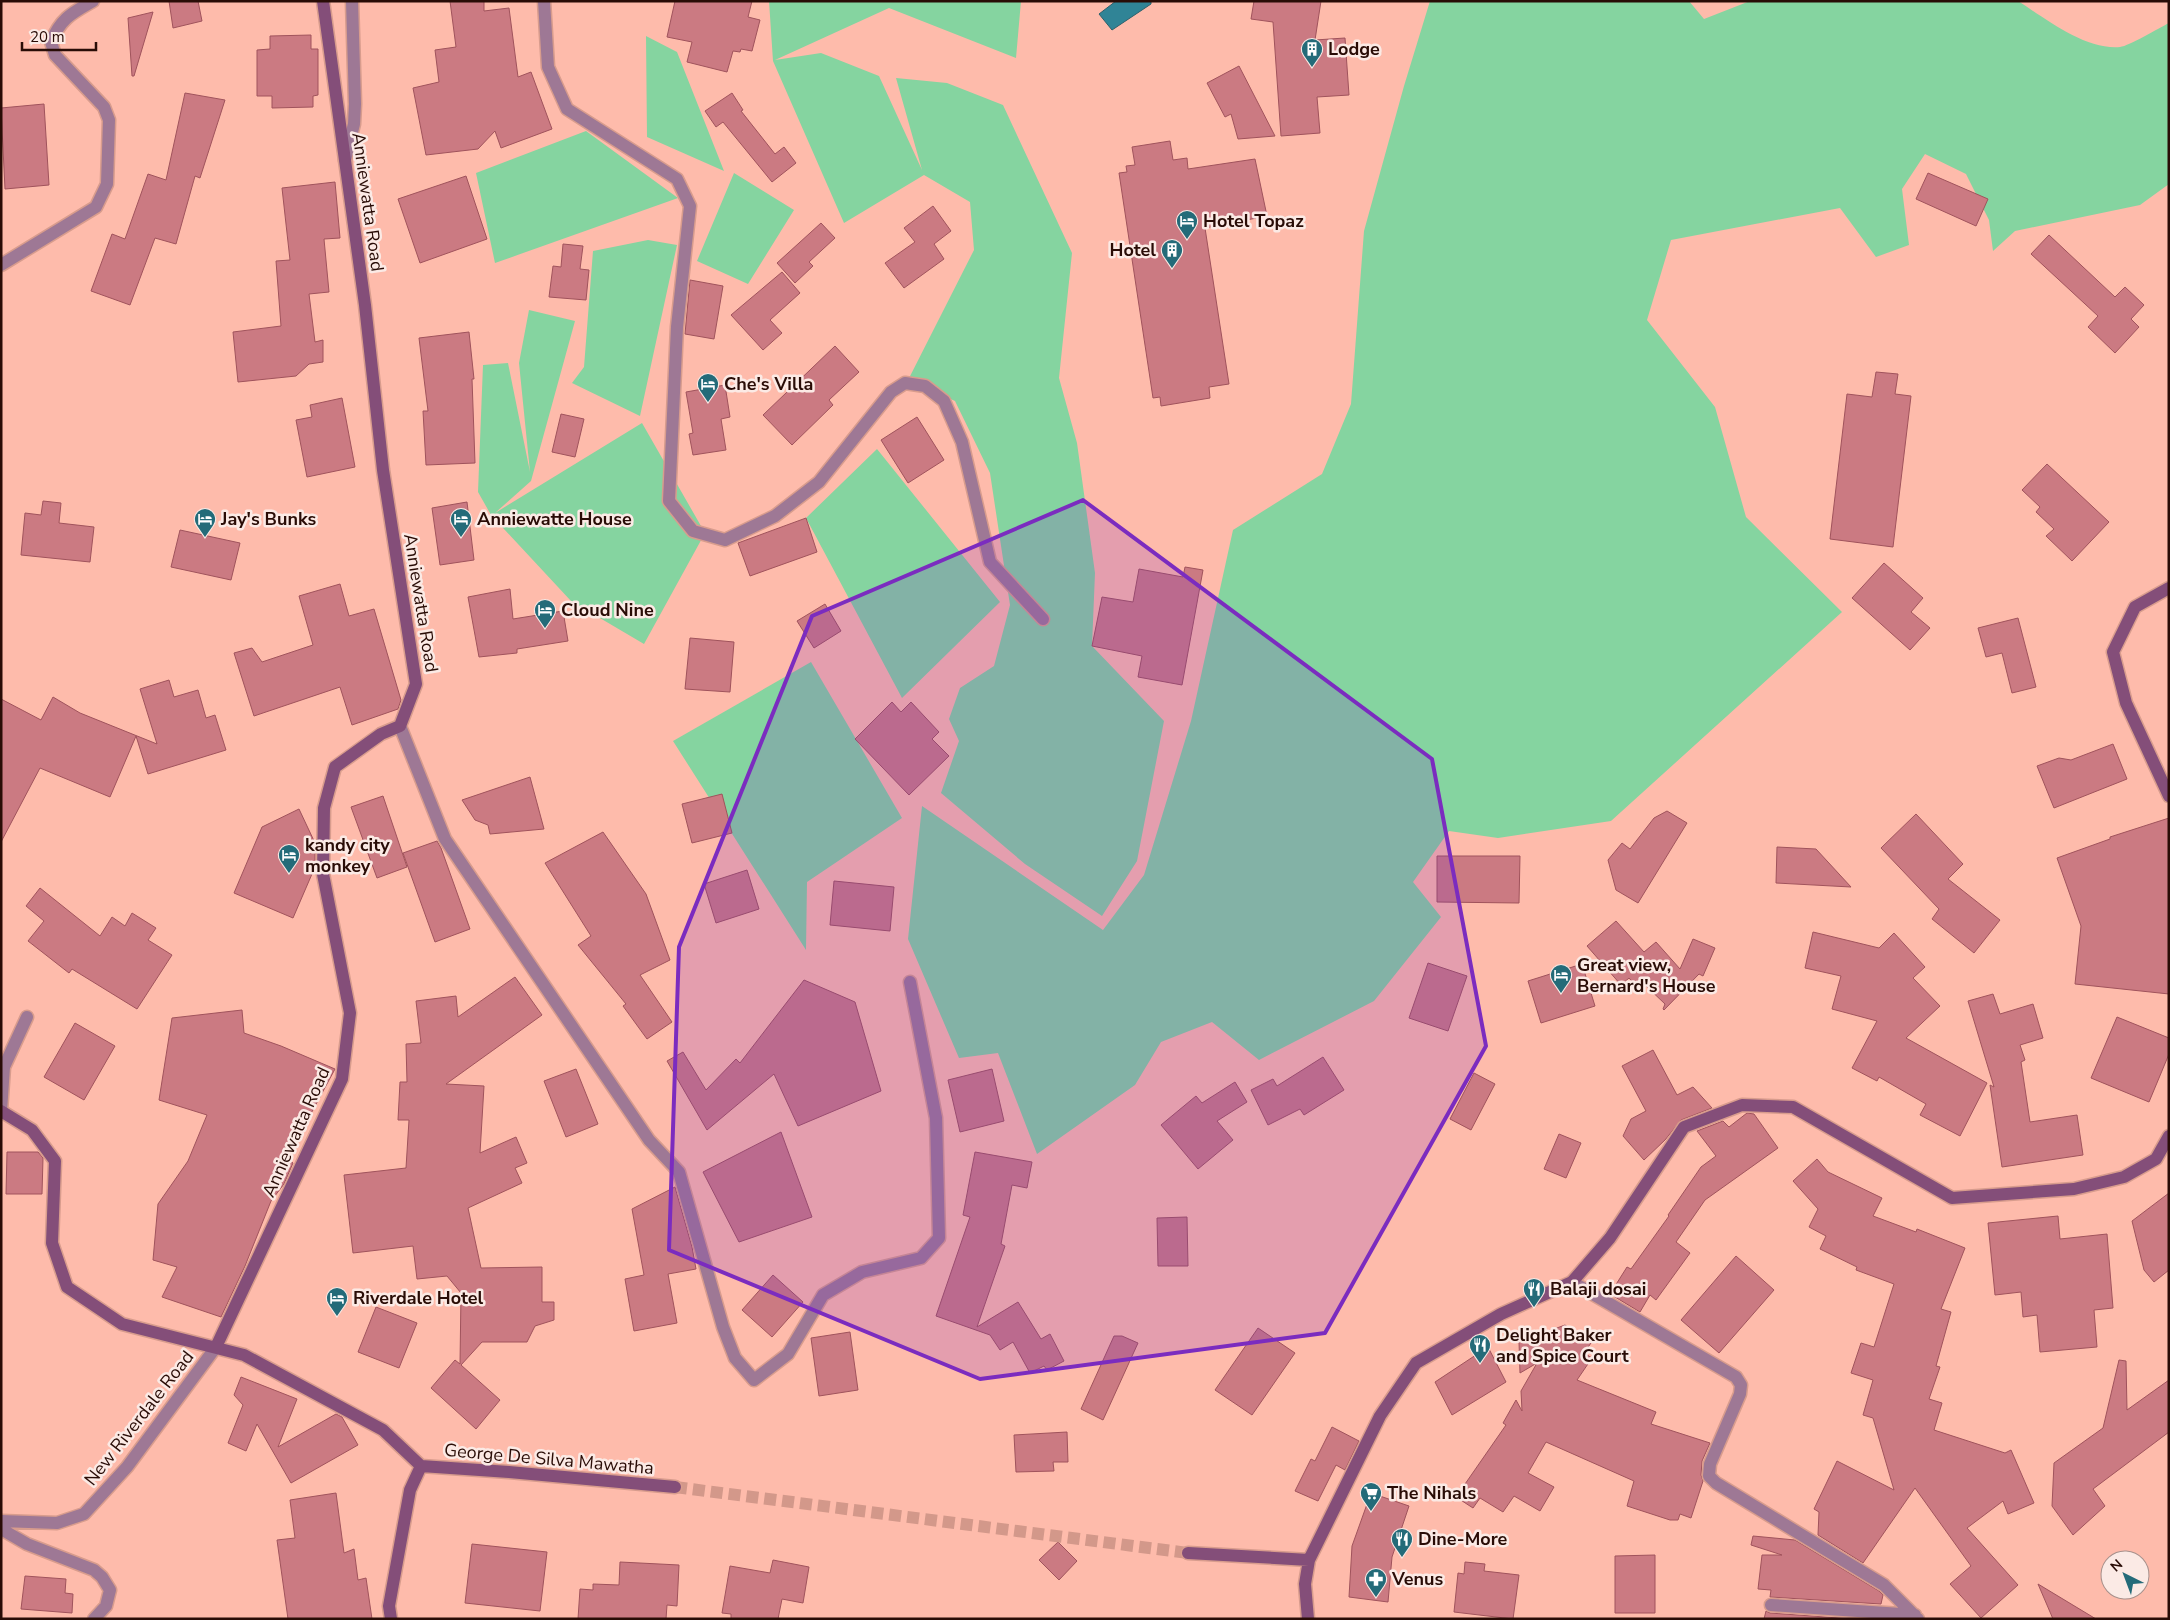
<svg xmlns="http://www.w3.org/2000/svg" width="2170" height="1620" font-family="'Nunito Sans',sans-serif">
<rect width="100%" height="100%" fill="#febbab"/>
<path fill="#85d4a0" d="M769 1H1021L1016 58 889 8 775 60 821 53 879 76 922 170 896 78 947 83 1003 105 1072 253 1059 378 1077 443 1095 573 1092 646 1164 721 1137 861 1102 916 1025 864 941 793 959 741 949 719 960 688 994 666 1010 605 990 473 955 401 929 389 903 390 974 250 970 202 924 175 844 223 773 61Z
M1430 1H1689L1704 19 1750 1H2018C2046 19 2085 50 2120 47 2129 46 2159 28 2169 23V184L2140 205 2015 231 1993 251 1989 220 1966 174 1925 154 1902 189 1909 245 1876 257 1840 208 1671 240 1647 320 1715 407 1746 517 1842 612 1611 821 1498 838 1449 831 1413 882 1441 917 1374 1001 1259 1060 1212 1022 1161 1042 1135 1085 1037 1154 998 1053 959 1058 908 939 922 806 1103 930 1144 875 1191 721 1233 530 1322 474 1351 404 1364 231 1404 86Z
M646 36 677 52 724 171 647 137Z
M586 131 678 198 495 263 476 173Z
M734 173 794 210 748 284 697 261Z
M648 240 677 245 640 416 572 383 584 367 593 251Z
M529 310 575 321 531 481 495 513 642 423 705 533 644 644 571 601 491 515 478 492 483 365 508 363 530 472 519 363Z
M877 449 1000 602 902 698 806 518Z
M811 662 902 818 807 882 806 950 673 741Z"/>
<path fill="#308496" stroke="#2e606b" d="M1116 1H1151V4L1112 30 1099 14Z"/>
<path fill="#cb7a82" stroke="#a0535c" d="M169 1H198L202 21 173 28Z
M450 1H484V11L509 8 518 77 531 72 552 129 501 148 495 131 478 149 426 155 413 88 439 82 435 50 456 47Z
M675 1H752L748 17 760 20 752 51 741 49 740 52 733 51 727 72 687 62 692 42 667 37Z
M1254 1H1321L1315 40 1345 38 1349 95 1317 97 1320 133 1281 136 1273 22 1251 19Z
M153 12 134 76H132L128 18Z
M311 35V49H318V95L313 96V107L272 108V96H257V50L270 49V36Z
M1239 66 1275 136 1238 139 1231 114 1225 117 1207 83Z
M185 93 225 100 200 178 195 176 176 244 155 238 130 305 91 291 112 234 125 239 148 174 166 180Z
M732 93 743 110 741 111 775 154 784 147 796 163 772 182 723 122 716 127 705 111Z
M44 104 49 185 5 189 1 108Z
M1170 141 1173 160 1187 158 1188 169 1255 159 1267 216 1205 228 1229 384 1209 387 1210 398 1161 406 1160 397 1153 398 1119 173 1127 172 1126 166 1135 165 1132 147Z
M1928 173 1988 199 1976 226 1916 199Z
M466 176 487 239 420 263 398 199Z
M335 182 340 238 324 239 329 292 309 294 315 342 323 340V362L309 364 296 376 238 382 233 332 281 326 276 261 290 260 282 188Z
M933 206 951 231 934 244 944 259 904 288 885 263 915 242 904 228Z
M821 223 835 238 809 262 813 266 795 283 777 263Z
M2049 235 2115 297 2125 287 2144 305 2131 319 2139 327 2115 353 2088 327 2098 316 2031 254Z
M563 244 583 246 580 269 589 270 586 300 549 297 553 266 561 267Z
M782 272 800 293 770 320 782 333 763 350 731 315Z
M690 280 723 286 714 339 685 334Z
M469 332 474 379H472L475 463 426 465 423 411H428L419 338Z
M835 346 859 372 829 400 833 405 792 445 763 415Z
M1876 372 1898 374 1895 394 1911 396 1893 547 1830 539 1847 394 1872 397Z
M725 385 730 417 721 419 726 450 693 455 689 434 693 433 686 392Z
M342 398 355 467 307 477 296 420 312 417 310 405Z
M561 414 584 419 575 457 552 452Z
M917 417 944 460 908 483 881 440Z
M2047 464 2109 522 2072 561 2046 536 2054 529 2036 512 2040 507 2022 490Z
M43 501 61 503 59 523 94 527 90 562 21 555 25 513 41 515Z
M467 502 474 560 440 565 432 508Z
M806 518 817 552 750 576 738 543Z
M180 530 240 543 231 580 171 567Z
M1884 563 1923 598 1911 612 1930 628 1910 650 1852 598Z
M1185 567 1203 570 1182 685 1138 677 1142 656 1092 646 1102 597 1133 602 1139 569 1183 577Z
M340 584 349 616 374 609 401 700 398 709 352 725 340 687 254 716 234 653 252 648 262 662 313 645 299 596Z
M510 589 513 619 563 611 568 641 517 649V653L479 657 468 597Z
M825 604 841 631 814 648 797 621Z
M2018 618 2036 687 2012 693 2002 653 1986 657 1978 628Z
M690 638 734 642 730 692 685 689Z
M169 680 174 697 198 690 206 718 215 715 226 750 148 774 136 736 110 797 40 768 1 842V699L41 720 53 697 80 713 157 744 140 689Z
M892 702 901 712 911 702 939 732 932 739 949 756 909 795 855 739Z
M2113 744 2127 779 2054 808 2037 766 2059 758 2071 760Z
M530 777 544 829 490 834 488 825 475 820 462 800Z
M722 794 732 833 692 843 682 804Z
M383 796 407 867 377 878 351 807Z
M299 809 315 843V867L293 918 234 893 262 827Z
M1667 811 1687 823 1638 903 1616 890 1608 860 1622 843 1630 849 1654 818Z
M1916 814 1963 864 1948 879 2000 920 1974 953 1932 919 1939 909 1881 848Z
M2169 818V994L2075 984 2081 926 2057 858 2110 839V837Z
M603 832 646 894 670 960 640 975 672 1022 647 1039 623 1006 626 1004 578 945 591 936 545 863Z
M437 841 441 848 470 929 435 942 403 853Z
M1777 847 1816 849 1851 887 1776 883Z
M1437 856H1520L1519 903 1437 902Z
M747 870 759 909 716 923 704 884Z
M834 881 894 887 890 931 830 925Z
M40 888 100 936 112 917 125 926 132 913 156 928 148 940 172 955 137 1009 72 969 69 973 28 941 44 921 26 906Z
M1616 921 1644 952 1656 942 1680 969 1693 939 1715 948 1703 976 1699 974 1664 1010 1663 1009 1665 1004 1644 984 1639 989 1629 978 1621 985 1587 946Z
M1813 932 1879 948 1894 933 1925 967 1913 978 1940 1006 1906 1038 1987 1083 1960 1136 1920 1115 1926 1104 1879 1077 1877 1081 1852 1068 1877 1021 1832 1009 1841 976 1805 968Z
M1428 963 1467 976 1448 1031 1409 1018Z
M1582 964 1595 1006 1541 1023 1528 981Z
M515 977 542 1015 446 1084 484 1086 480 1153 516 1137 527 1163 515 1168 522 1183 468 1208 481 1268 542 1267V1302H554V1320L535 1326 527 1342H482L461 1365 500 1400 476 1429 431 1388 455 1360 460 1364 461 1293 447 1276 417 1279 413 1246 353 1253 344 1175 406 1168 409 1120H398L400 1082H407L406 1044 421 1043 416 1001 456 996 458 1017Z
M804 980 855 1002 881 1091 798 1126 774 1074 707 1130 667 1061 683 1052 706 1090 736 1059 740 1063Z
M1993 994 2000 1014 2033 1004 2043 1038 2020 1045 2025 1060 2021 1062 2030 1122 2077 1115 2083 1155 2002 1167 1990 1085 1994 1087 1968 1001Z
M242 1010 244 1033 281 1046 335 1069 287 1158 293 1163 284 1184 271 1201 245 1266 221 1317 162 1297 177 1267 153 1260 158 1204 188 1161 207 1115 159 1100 172 1018Z
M2117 1017 2169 1038V1054L2149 1102 2091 1078Z
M75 1023 115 1046 84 1100 44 1077Z
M1653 1050 1677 1095 1693 1087 1712 1108 1681 1120 1665 1140 1644 1160 1623 1136 1631 1119 1646 1111 1622 1066Z
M1323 1057 1344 1090 1304 1115 1300 1109 1268 1125 1251 1090 1273 1079 1277 1086Z
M576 1069 598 1124 566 1137 544 1081Z
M992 1069 1004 1121 960 1132 948 1080Z
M1474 1073 1495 1084 1471 1130 1450 1119Z
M1235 1082 1247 1102 1217 1121 1233 1140 1198 1169 1161 1125 1196 1096 1202 1103Z
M1747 1113 1754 1114 1778 1148 1705 1200 1676 1242 1690 1253 1656 1300 1650 1295 1640 1312 1610 1294 1627 1267 1631 1269 1669 1216 1668 1215 1701 1167 1716 1156 1697 1131 1723 1121 1729 1127Z
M781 1132 812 1217 739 1242 703 1172Z
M1559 1134 1581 1143 1566 1178 1544 1169Z
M7 1152H38L43 1158 42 1194H6Z
M975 1152 1032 1162 1027 1188 1012 1185 1001 1244 1005 1246 977 1327 1018 1302 1041 1339 1050 1334 1064 1361 1047 1370 1044 1366 1030 1373 1013 1342 1000 1350 990 1335 936 1316 970 1217 963 1215Z
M1817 1159 1828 1172 1882 1198 1873 1216 1916 1232 1917 1229 1965 1248 1941 1309 1951 1312 1936 1366 1940 1367 1929 1399 1942 1403 1934 1430 2005 1453 2011 1450 2034 1503 2008 1514 2003 1501 1967 1528 2018 1585 1981 1618 1950 1584 1971 1566 1915 1488 1863 1563 1818 1535 1819 1512 1814 1509 1837 1461 1894 1490 1873 1418 1863 1415 1873 1380 1851 1373 1861 1343 1874 1347 1894 1284 1856 1270 1857 1267 1820 1249 1826 1236 1809 1227 1818 1209 1793 1181Z
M675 1187 692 1247 696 1269 668 1274 677 1323 634 1331 625 1279 644 1275 632 1209Z
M2169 1193V1270L2154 1282 2144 1270 2132 1221Z
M2058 1216 2060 1239 2107 1234 2113 1308 2094 1310 2097 1347 2040 1352 2037 1315 2023 1317 2021 1292 1995 1295 1988 1223Z
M1187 1217 1188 1266H1158L1157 1218Z
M1736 1256 1774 1290 1719 1353 1681 1320Z
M773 1275 803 1302 772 1337 742 1310Z
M376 1307 417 1323 399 1368 358 1352Z
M1565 1325 1591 1343 1584 1353 1592 1358 1577 1380 1656 1412 1651 1424 1710 1443 1702 1461 1701 1475 1703 1481 1691 1518 1680 1514 1678 1520H1670L1627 1506 1634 1481 1546 1442 1528 1473 1554 1487 1540 1511 1514 1496 1503 1512 1480 1498 1473 1508 1456 1497 1506 1425 1503 1423 1516 1400 1522 1411 1521 1391 1537 1363 1520 1373 1519 1342Z
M1258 1328 1295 1353 1252 1415 1215 1390Z
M850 1332 858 1390 819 1396 811 1338Z
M1114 1336H1122L1138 1343 1103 1420 1081 1409Z
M1488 1347 1506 1382 1452 1415 1435 1382Z
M2119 1360 2126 1361 2127 1410 2169 1380V1432L2093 1489 2105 1506 2073 1535 2052 1506 2054 1463 2103 1428Z
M241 1377 297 1399 278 1447 336 1414 342 1417 358 1445 291 1483 257 1424 246 1451 228 1443 243 1405 234 1395Z
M1332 1427 1359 1441 1345 1470 1336 1465 1318 1501 1295 1491 1311 1459 1315 1461Z
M1067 1432 1068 1462H1053L1054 1471 1016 1472 1014 1435Z
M336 1493 344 1553 354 1549 358 1580 366 1578 372 1619H288L277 1540 295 1538 290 1500Z
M1371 1493 1409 1506 1392 1557 1388 1602 1349 1597 1352 1546Z
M1753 1536 1795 1540 1879 1591 1883 1595 1881 1604 1770 1597 1771 1590 1758 1589 1762 1555H1782L1751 1545Z
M1058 1542 1077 1561 1059 1580 1039 1560Z
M472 1544 547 1552 540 1611 465 1603Z
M1655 1555V1613H1615V1556Z
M773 1560 809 1567 803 1603 782 1599 778 1619H731V1614L722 1613 730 1566 770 1573Z
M620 1562 679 1565 677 1606 667 1605 666 1619H578L580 1589 593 1590V1584L619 1585Z
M1465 1562 1485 1564 1484 1571 1519 1575 1513 1619 1454 1612 1458 1573 1464 1574Z
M25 1576 66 1579 65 1593 73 1594 72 1613 21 1609Z
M2038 1584 2096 1619H2053Z
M1766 1611 1770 1613 1852 1619H1764Z"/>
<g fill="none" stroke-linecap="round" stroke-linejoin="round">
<path stroke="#d3988a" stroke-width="12" stroke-dasharray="12 6" stroke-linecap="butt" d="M675 1487 1188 1553"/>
<g stroke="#d89c8d" stroke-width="15">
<path id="street" d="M544 1 548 67 567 109 677 179 690 206 677 327 669 501 693 531 725 540 775 516 819 482 891 392 905 383 925 386 944 401 962 442 990 562 1043 619
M345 160 354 124 355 104 352 1
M1 265 96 207 107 184 109 120 104 107 55 55 51 42C61 18 72 13 93 1
M400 726 445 839 649 1140 679 1172 723 1327 735 1358 754 1380 788 1354 823 1295 862 1272 921 1258 939 1238 936 1118 910 982
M1 1111 4 1067 27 1017
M1572 1282 1736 1377 1741 1385 1740 1394 1710 1464 1709 1476 1716 1483 1884 1585 1918 1619
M1 1521 57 1523 84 1514 127 1467 216 1347
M1 1529 27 1544 94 1570 102 1577 110 1590 106 1606 94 1619
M1771 1605 1915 1615"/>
</g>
<g stroke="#d89c8d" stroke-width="15">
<path id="secondary" d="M2169 588 2135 607 2113 652 2126 703 2169 796
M1 1111 32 1130 55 1161 52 1243 67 1287 122 1324 244 1355 383 1430 421 1466
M216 1347 342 1079 350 1013 323 874 324 808 335 767 381 734 400 726 416 684 383 470 365 305 323 1
M421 1466 509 1472 675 1487
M1188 1553 1309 1560 1380 1416 1416 1363 1501 1314 1572 1282 1610 1238 1684 1127 1742 1105 1793 1107 1952 1198 2074 1189 2124 1177 2156 1159 2169 1136
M391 1619 389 1606 410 1490 421 1466
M1308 1619 1305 1584 1309 1560"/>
</g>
<use href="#street" stroke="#9e7895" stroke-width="12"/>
<use href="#secondary" stroke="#844e79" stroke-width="12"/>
</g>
<path fill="#7b2cbf" fill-opacity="0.2" stroke="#7b2cbf" stroke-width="4" stroke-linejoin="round" d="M1083 500 1432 759 1486 1046 1325 1333 980 1379 669 1250 679 947 812 616Z"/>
<defs>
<g id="building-pin" transform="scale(1.125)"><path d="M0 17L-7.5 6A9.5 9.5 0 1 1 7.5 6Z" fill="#246b79" stroke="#fbeae5"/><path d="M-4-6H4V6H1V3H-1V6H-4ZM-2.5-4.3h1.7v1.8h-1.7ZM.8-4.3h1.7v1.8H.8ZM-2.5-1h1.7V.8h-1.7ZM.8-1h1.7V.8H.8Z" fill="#fff"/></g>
<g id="hotel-pin" transform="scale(1.125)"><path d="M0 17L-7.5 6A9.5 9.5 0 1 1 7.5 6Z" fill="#246b79" stroke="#fbeae5"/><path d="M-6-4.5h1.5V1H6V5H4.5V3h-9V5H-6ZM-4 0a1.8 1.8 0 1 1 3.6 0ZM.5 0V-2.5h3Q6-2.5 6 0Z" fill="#fff"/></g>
<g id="restaurant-pin" transform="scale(1.125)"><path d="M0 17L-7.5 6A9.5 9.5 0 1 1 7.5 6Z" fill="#246b79" stroke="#fbeae5"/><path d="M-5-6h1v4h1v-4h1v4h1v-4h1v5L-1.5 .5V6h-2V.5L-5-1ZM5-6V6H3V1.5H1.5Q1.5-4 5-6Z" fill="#fff"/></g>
<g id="supermarket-pin" transform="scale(1.125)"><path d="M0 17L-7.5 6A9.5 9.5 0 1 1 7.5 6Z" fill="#246b79" stroke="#fbeae5"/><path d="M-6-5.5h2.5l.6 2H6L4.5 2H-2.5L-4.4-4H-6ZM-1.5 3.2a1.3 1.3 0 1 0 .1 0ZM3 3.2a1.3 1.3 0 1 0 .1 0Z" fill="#fff"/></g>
<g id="pharmacy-pin" transform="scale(1.125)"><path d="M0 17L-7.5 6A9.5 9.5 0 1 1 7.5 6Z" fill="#246b79" stroke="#fbeae5"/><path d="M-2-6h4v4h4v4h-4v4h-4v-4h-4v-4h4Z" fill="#fff"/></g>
</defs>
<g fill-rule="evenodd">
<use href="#building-pin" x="1312" y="49"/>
<use href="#hotel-pin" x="1187" y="221"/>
<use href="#building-pin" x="1172" y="250"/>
<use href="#hotel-pin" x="708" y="384"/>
<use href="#hotel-pin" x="205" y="519"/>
<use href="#hotel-pin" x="461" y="519"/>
<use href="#hotel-pin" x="545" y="610"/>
<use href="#hotel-pin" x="289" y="855"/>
<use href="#hotel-pin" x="1561" y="975"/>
<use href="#restaurant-pin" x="1534" y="1289"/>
<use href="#hotel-pin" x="337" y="1298"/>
<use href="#restaurant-pin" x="1480" y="1345"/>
<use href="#supermarket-pin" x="1371" y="1493"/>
<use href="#restaurant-pin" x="1402" y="1539"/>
<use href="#pharmacy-pin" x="1376" y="1579"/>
</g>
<g text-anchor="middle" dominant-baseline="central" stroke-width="5" stroke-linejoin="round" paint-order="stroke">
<g font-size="18" font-weight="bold" fill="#290c06" stroke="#fbeae5" text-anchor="start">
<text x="1328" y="49">Lodge</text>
<text x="1203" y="221">Hotel Topaz</text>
<text x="1156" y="250" text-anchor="end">Hotel</text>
<text x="724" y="384">Che's Villa</text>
<text x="221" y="519">Jay's Bunks</text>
<text x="477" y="519">Anniewatte House</text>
<text x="561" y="610">Cloud Nine</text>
<text x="305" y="845">kandy city<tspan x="305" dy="21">monkey</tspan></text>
<text x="1577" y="965">Great view,<tspan x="1577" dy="21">Bernard's House</tspan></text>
<text x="1550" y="1289">Balaji dosai</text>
<text x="353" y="1298">Riverdale Hotel</text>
<text x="1496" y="1335">Delight Baker<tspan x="1496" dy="21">and Spice Court</tspan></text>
<text x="1387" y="1493">The Nihals</text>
<text x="1418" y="1539">Dine-More</text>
<text x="1392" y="1579">Venus</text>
</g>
<g font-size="18" fill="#290c06" stroke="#fbeae5">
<text transform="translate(368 202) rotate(82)">Anniewatta Road</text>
<text transform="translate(421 603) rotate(81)">Anniewatta Road</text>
<text transform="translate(296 1132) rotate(-66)">Anniewatta Road</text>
<text transform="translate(139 1418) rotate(-52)">New Riverdale Road</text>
<text transform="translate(549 1459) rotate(5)">George De Silva Mawatha</text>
</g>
</g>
<rect width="2170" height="1620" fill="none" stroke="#290c06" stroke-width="5"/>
<g transform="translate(2125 1575) rotate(318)"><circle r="24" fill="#fbeae5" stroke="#a7918c"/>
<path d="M0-4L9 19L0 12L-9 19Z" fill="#246b79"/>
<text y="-8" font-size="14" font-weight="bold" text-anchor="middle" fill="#290c06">N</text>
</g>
<path d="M22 42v8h74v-8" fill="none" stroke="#290c06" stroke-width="2.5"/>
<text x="30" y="42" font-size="15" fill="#290c06" stroke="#fbeae5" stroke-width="4" paint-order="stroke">20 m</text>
</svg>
